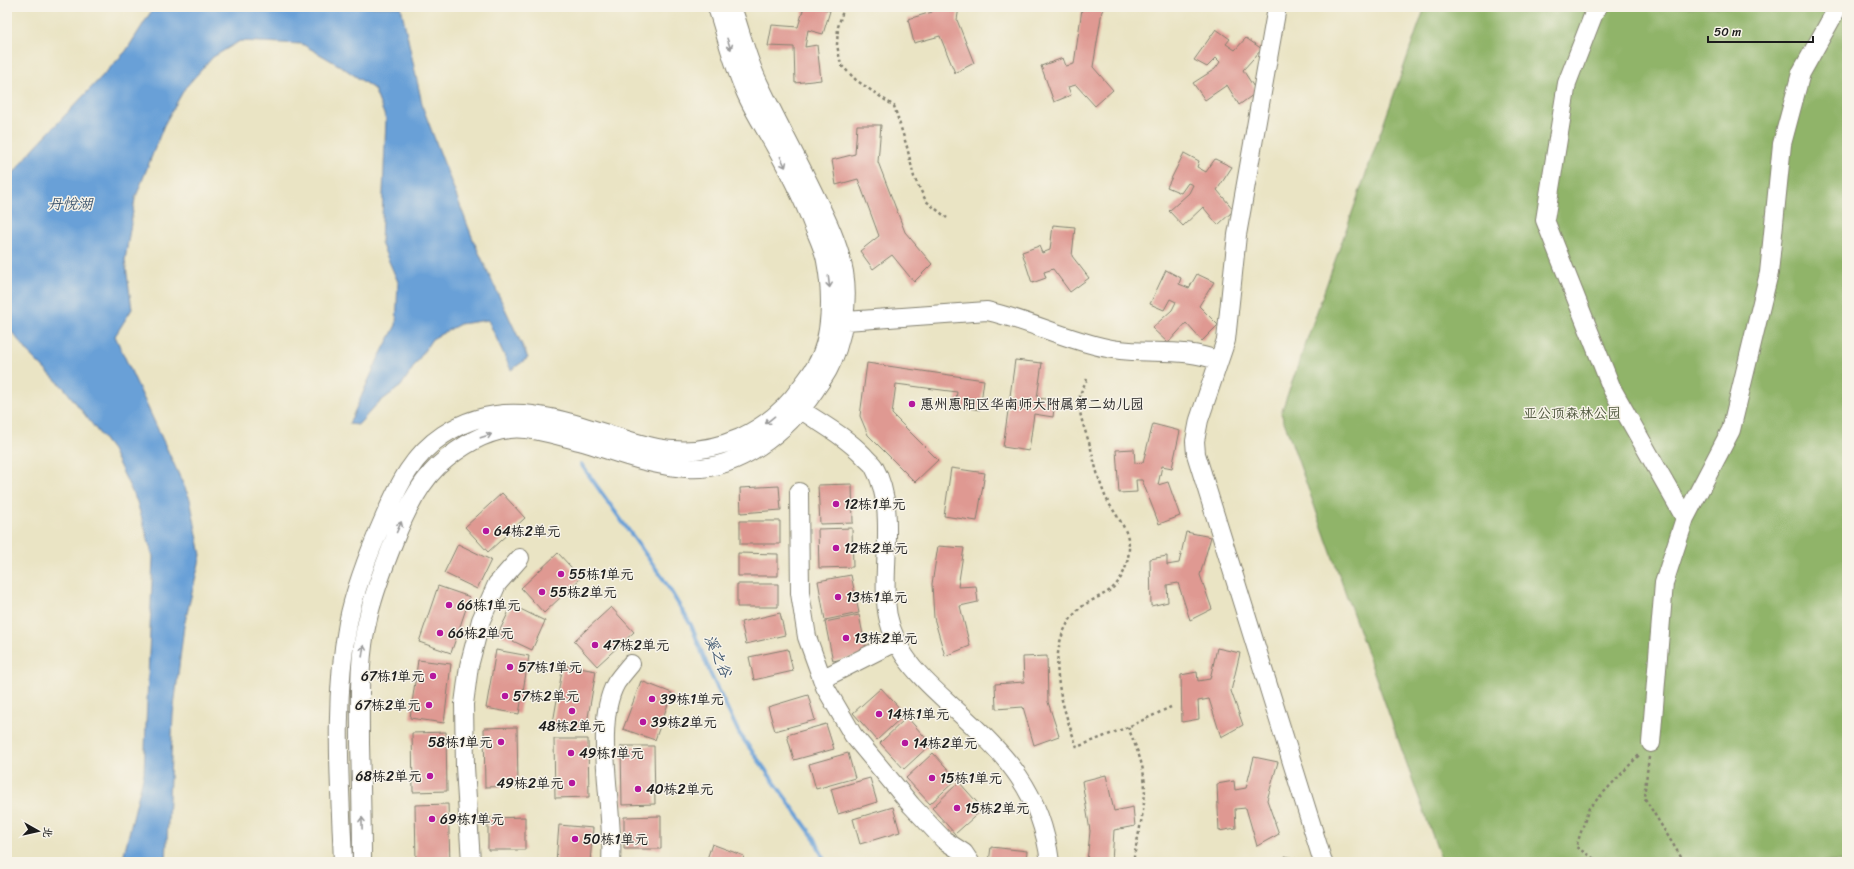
<svg xmlns="http://www.w3.org/2000/svg" width="1854" height="869" font-family="Sriracha,'LXGW WenKai TC',sans-serif">
<rect width="100%" height="100%" fill="#f7f3e8"/>
<filter id="ink" filterUnits="userSpaceOnUse"><feTurbulence type="fractalNoise" baseFrequency=".025" numOctaves="2"/><feDisplacementMap in="SourceGraphic" scale="8" xChannelSelector="R" yChannelSelector="G"/><feConvolveMatrix kernelMatrix="1 2 1 2 8 2 1 2 1" color-interpolation-filters="sRGB"/></filter>
<filter id="wash" filterUnits="userSpaceOnUse"><feTurbulence type="fractalNoise" baseFrequency=".012" numOctaves="4" result="noise"/><feDisplacementMap in="SourceGraphic" scale="16" xChannelSelector="R" yChannelSelector="G"/><feGaussianBlur stdDeviation="0.9" result="paint"/><feColorMatrix in="noise" values="0 0 0 0 0 0 0 0 0 0 0 0 0 0 0 0 0 1.4 0 .05"/><feComposite in="paint" operator="in"/></filter>
<g filter="url(#wash)">
<rect width="100%" height="100%" fill="#eae4c4"/>
<path fill="#90b469" stroke="#566842" d="M1425 7H1847V862H1442L1281 413Z"/>
<path fill="#69a0d7" stroke="#425e7a" d="M154 7H401L423 108 474 242 528 358 511 370 488 320 460 324 432 339 401 386 377 404 358 425 349 424 378 359 396 325 398 282 381 243 386 119 374 89 342 67 302 44 240 41 213 57 185 88 164 125 135 199 125 260 132 309 115 336 190 499 201 555 184 626 173 715 166 862H122L144 773 153 557 137 502 112 450 65 389 33 358 7 326V181L33 149 126 51Z"/>
<g fill="none" stroke-linecap="round" stroke-linejoin="round">
<path stroke="#69a0d7" stroke-width="4" d="M581 464 664 580 691 625 711 675 739 733 815 839 825 862"/>
</g>
<g id="blocks">
<path fill="#df9992" d="M804 7H819L830 11 823 34 808 30 805 47 817 45 821 80 795 83 794 47 768 46 772 25 798 27Z
M933 7H959L957 20 974 63 955 73 940 36 914 43 908 19 932 12Z
M1079 7H1108L1102 11 1093 67 1113 90 1095 106 1076 85 1068 87 1071 95 1054 102 1041 66 1063 58 1066 66 1074 64 1082 9Z
M1216 29 1230 39 1226 44 1235 50 1246 38 1262 49 1243 70 1257 92 1239 105 1227 85 1205 100 1193 83 1215 69 1220 62 1216 58 1207 67 1194 60Z
M857 125H881L878 162 905 232 932 264 914 282 892 255 873 269 860 251 879 236 858 179 836 185 832 160 855 154Z
M1184 153 1199 161 1197 167 1206 172 1215 159 1232 167 1217 190 1234 210 1218 225 1203 207 1183 226 1169 211 1189 193 1193 185 1188 183 1181 193 1167 187Z
M1053 225 1075 227 1072 256 1089 278 1070 292 1053 269 1044 272 1046 278 1032 283 1022 252 1039 246 1042 253 1050 250Z
M1166 270 1181 278 1179 284 1189 288 1197 274 1214 282 1199 306 1218 325 1202 341 1186 323 1168 343 1152 328 1172 310 1176 302 1170 299 1164 310 1150 304Z
M1015 360 1042 363 1037 398 1055 400 1053 417 1034 414 1029 451 1003 447Z
M867 363 984 380 980 410 955 406 957 392 896 384 892 414 938 460 915 482 868 435 860 416Z
M1153 424 1180 431 1172 468 1162 466 1158 485 1168 482 1180 516 1159 524 1142 480H1136L1137 492 1119 493 1116 450 1134 449 1135 463 1143 462Z
M951 468 985 473 977 521 944 516Z
M852 484 853 523 820 524 818 485Z
M779 486 781 510 741 513 740 488Z
M502 493 525 518 488 552 465 527Z
M740 521H780V544H740Z
M852 528 853 567 819 568 818 529Z
M1186 532 1211 537 1200 575 1212 609 1190 620 1178 583 1167 585 1168 602 1151 606 1150 559 1167 556V565L1179 563Z
M458 544 491 560 477 589 444 573Z
M938 546 964 548 958 587 976 586 978 602 960 606 970 646 945 656 934 618 932 584Z
M558 553 581 578 544 613 521 588Z
M738 553 778 554V576H738Z
M851 575 859 613 825 620 818 581Z
M737 584H778V607H737Z
M438 586 470 597 451 653 419 642Z
M512 605 545 621 532 650 498 634Z
M611 607 634 632 597 666 574 641Z
M780 613 785 635 746 644 741 622Z
M859 615 867 654 833 661 825 622Z
M1217 648 1240 653 1231 691 1243 725 1221 737 1209 699 1198 701 1199 719 1182 722 1181 675 1197 672 1198 681 1210 679Z
M788 649 793 671 754 680 749 657Z
M496 650 529 656 519 714 486 708Z
M1047 656 1048 702 1059 736 1034 745 1023 707 996 709 995 684 1024 682 1023 657Z
M418 660 451 664 444 723 410 718Z
M563 665 596 671 586 729 553 723Z
M641 681 672 693 655 740 623 729Z
M881 688 905 714 877 740 853 713Z
M808 695 815 720 775 731 768 707Z
M907 717 931 744 904 769 880 743Z
M826 724 834 749 794 760 787 735Z
M517 727 518 786 485 787 484 728Z
M446 732 447 791 413 792 412 733Z
M554 739H588L589 797 555 798Z
M621 746H654L655 804 622 805Z
M848 753 855 778 816 789 809 764Z
M933 753 957 779 930 804 906 778Z
M1254 757 1278 762 1267 800 1279 834 1257 846 1246 808 1235 809 1236 828 1219 831 1217 784 1234 781 1235 790 1246 788Z
M1106 775 1114 811 1133 807 1135 826 1114 830 1112 862H1087L1090 831 1082 781Z
M870 778 877 802 838 814 831 789Z
M959 782 983 809 955 834 932 808Z
M448 804 450 862H416L415 805Z
M893 807 900 832 860 844 853 819Z
M661 816V849H624V817Z
M525 817V850H488V818Z
M559 825 593 828 590 862H556Z
M712 844 744 856 742 862H706Z
M991 847 1027 851 1026 862H989Z
M1285 856 1307 861V862H1284Z"/>
</g>
</g>
<g filter="url(#ink)">
<use href="#blocks" fill-opacity="0" stroke="#838070" stroke-width="1"/>
<g fill="none" stroke-linecap="round" stroke-linejoin="round">
<g stroke="#838070" stroke-width="20">
<path id="minor" d="M1277 7 1237 235 1226 340 1199 420 1195 441 1196 454 1323 862
M1598 7 1596 8 1567 83 1545 220 1612 389 1685 518
M832 322 987 311C1028 320 1066 340 1107 348 1144 356 1183 346 1219 361
M791 403C816 421 843 434 864 456 867 460 872 463 874 467 896 506 883 559 886 601 887 620 894 639 904 655 918 676 938 693 956 710 1007 756 1041 791 1050 862
M799 492 800 593 807 637 825 687 853 735 911 805 944 840 964 853 970 862
M822 679 897 641
M1651 743 1664 583 1685 518 1731 430 1769 273 1782 144 1801 73 1838 7
M343 862C340 782 333 702 348 623 355 587 370 550 385 516 399 484 413 455 443 435 503 395 561 420 624 439 640 444 656 449 673 450 696 452 719 447 740 438 766 426 786 409 802 386 807 379 812 373 816 366 833 337 832 292 826 261 824 249 818 237 813 225 803 198 789 171 775 146 765 128 753 110 745 91 733 64 726 35 717 7
M362 862C362 822 361 783 360 743 360 702 358 658 368 618 374 592 384 566 394 541 404 515 417 486 438 466 457 449 483 432 509 429 530 426 562 437 583 442 616 452 651 466 686 468 737 472 788 431 815 390 819 384 824 377 828 370 843 342 849 302 844 272 839 245 827 220 815 196 797 158 777 122 759 84 747 60 741 32 732 7
M471 862 465 767 464 704 469 666 481 620 497 584 520 558
M611 862C615 813 592 725 616 683 620 677 626 670 631 664"/>
</g>
<path stroke="#838070" stroke-width="2.5" stroke-dasharray="3 3" stroke-linecap="butt" d="M844 7 838 27 837 45 841 65 856 80 894 106 907 147 914 177 926 201 947 218
M1087 379C1085 384 1081 390 1080 396 1077 414 1086 431 1091 449 1095 465 1099 482 1106 498 1114 514 1130 529 1129 549 1128 567 1120 586 1104 594 1095 599 1083 604 1076 612 1042 650 1062 706 1077 747L1128 727 1171 707
M1128 727C1134 743 1142 759 1144 777 1148 801 1137 838 1133 862
M1649 757 1644 797 1684 862
M1599 862 1576 847 1589 808 1640 754"/>
<use href="#minor" stroke="#fff" stroke-width="18"/>
</g>
<defs><path id="oneway-shaft" d="M-6 0H5M1.5-3L5.5 0L1.5 3" fill="none" stroke-width="1.6" stroke-linecap="round" stroke-linejoin="round"/></defs>
<g stroke="#999">
<use href="#oneway-shaft" transform="translate(729 44) rotate(71)"/>
<use href="#oneway-shaft" transform="translate(783 162) rotate(64)"/>
<use href="#oneway-shaft" transform="translate(829 282) rotate(83)"/>
<use href="#oneway-shaft" transform="translate(770 420) rotate(141)"/>
<use href="#oneway-shaft" transform="translate(486 436) rotate(-18)"/>
<use href="#oneway-shaft" transform="translate(399 527) rotate(-66)"/>
<use href="#oneway-shaft" transform="translate(363 651) rotate(-82)"/>
<use href="#oneway-shaft" transform="translate(362 823) rotate(-91)"/>
</g>
</g>
<g fill="#b5179e" stroke="#f7f3e8" stroke-width="1.5">
<circle cx="912" cy="404" r="4"/>
<circle cx="836" cy="504" r="4"/>
<circle cx="486" cy="531" r="4"/>
<circle cx="836" cy="548" r="4"/>
<circle cx="561" cy="574" r="4"/>
<circle cx="542" cy="592" r="4"/>
<circle cx="838" cy="597" r="4"/>
<circle cx="449" cy="605" r="4"/>
<circle cx="440" cy="633" r="4"/>
<circle cx="846" cy="638" r="4"/>
<circle cx="595" cy="645" r="4"/>
<circle cx="510" cy="667" r="4"/>
<circle cx="433" cy="676" r="4"/>
<circle cx="505" cy="696" r="4"/>
<circle cx="652" cy="699" r="4"/>
<circle cx="429" cy="705" r="4"/>
<circle cx="572" cy="711" r="4"/>
<circle cx="879" cy="714" r="4"/>
<circle cx="643" cy="722" r="4"/>
<circle cx="501" cy="742" r="4"/>
<circle cx="905" cy="743" r="4"/>
<circle cx="571" cy="753" r="4"/>
<circle cx="430" cy="776" r="4"/>
<circle cx="932" cy="778" r="4"/>
<circle cx="572" cy="783" r="4"/>
<circle cx="638" cy="789" r="4"/>
<circle cx="957" cy="808" r="4"/>
<circle cx="432" cy="819" r="4"/>
<circle cx="575" cy="839" r="4"/>
</g>
<g text-anchor="middle" dominant-baseline="central" stroke-width="3" stroke-linejoin="round" paint-order="stroke">
<g font-size="14" fill="#1c1c1c" stroke="#f7f3e8" text-anchor="start">
<text x="920" y="404">惠州惠阳区华南师大附属第二幼儿园</text>
<text x="844" y="504">12栋1单元</text>
<text x="494" y="531">64栋2单元</text>
<text x="844" y="548">12栋2单元</text>
<text x="569" y="574">55栋1单元</text>
<text x="550" y="592">55栋2单元</text>
<text x="846" y="597">13栋1单元</text>
<text x="457" y="605">66栋1单元</text>
<text x="448" y="633">66栋2单元</text>
<text x="854" y="638">13栋2单元</text>
<text x="603" y="645">47栋2单元</text>
<text x="518" y="667">57栋1单元</text>
<text x="425" y="676" text-anchor="end">67栋1单元</text>
<text x="513" y="696">57栋2单元</text>
<text x="660" y="699">39栋1单元</text>
<text x="421" y="705" text-anchor="end">67栋2单元</text>
<text x="887" y="714">14栋1单元</text>
<text x="651" y="722">39栋2单元</text>
<text x="572" y="726" text-anchor="middle">48栋2单元</text>
<text x="493" y="742" text-anchor="end">58栋1单元</text>
<text x="913" y="743">14栋2单元</text>
<text x="579" y="753">49栋1单元</text>
<text x="422" y="776" text-anchor="end">68栋2单元</text>
<text x="940" y="778">15栋1单元</text>
<text x="564" y="783" text-anchor="end">49栋2单元</text>
<text x="646" y="789">40栋2单元</text>
<text x="965" y="808">15栋2单元</text>
<text x="440" y="819">69栋1单元</text>
<text x="583" y="839">50栋1单元</text>
</g>
<g font-size="14" fill="#4a5338" stroke="#f7f3e8">
<text x="1572" y="413">亚公顶森林公园</text>
</g>
<g font-size="15" font-style="italic" fill="#3f5770" stroke="#f7f3e8">
<text x="70" y="204">丹悦湖</text>
<text transform="translate(718 656) rotate(66)">溪之谷</text>
</g>
</g>
<rect width="1854" height="869" fill="none" stroke="#f7f3e8" stroke-width="24"/>
<g transform="translate(38 831) rotate(98)" stroke="#f7f3e8" stroke-width="3" paint-order="stroke">
<path d="M0-3L7 15L0 10L-7 15Z" fill="#1c1c1c"/>
<text y="-6" font-size="11" font-weight="bold" text-anchor="middle" fill="#1c1c1c">北</text>
</g>
<path d="M1708 36v6h105v-6" fill="none" stroke="#1c1c1c" stroke-width="2"/>
<text x="1714" y="36" font-size="12" fill="#1c1c1c" stroke="#f7f3e8" stroke-width="3" paint-order="stroke">50 m</text>
</svg>
